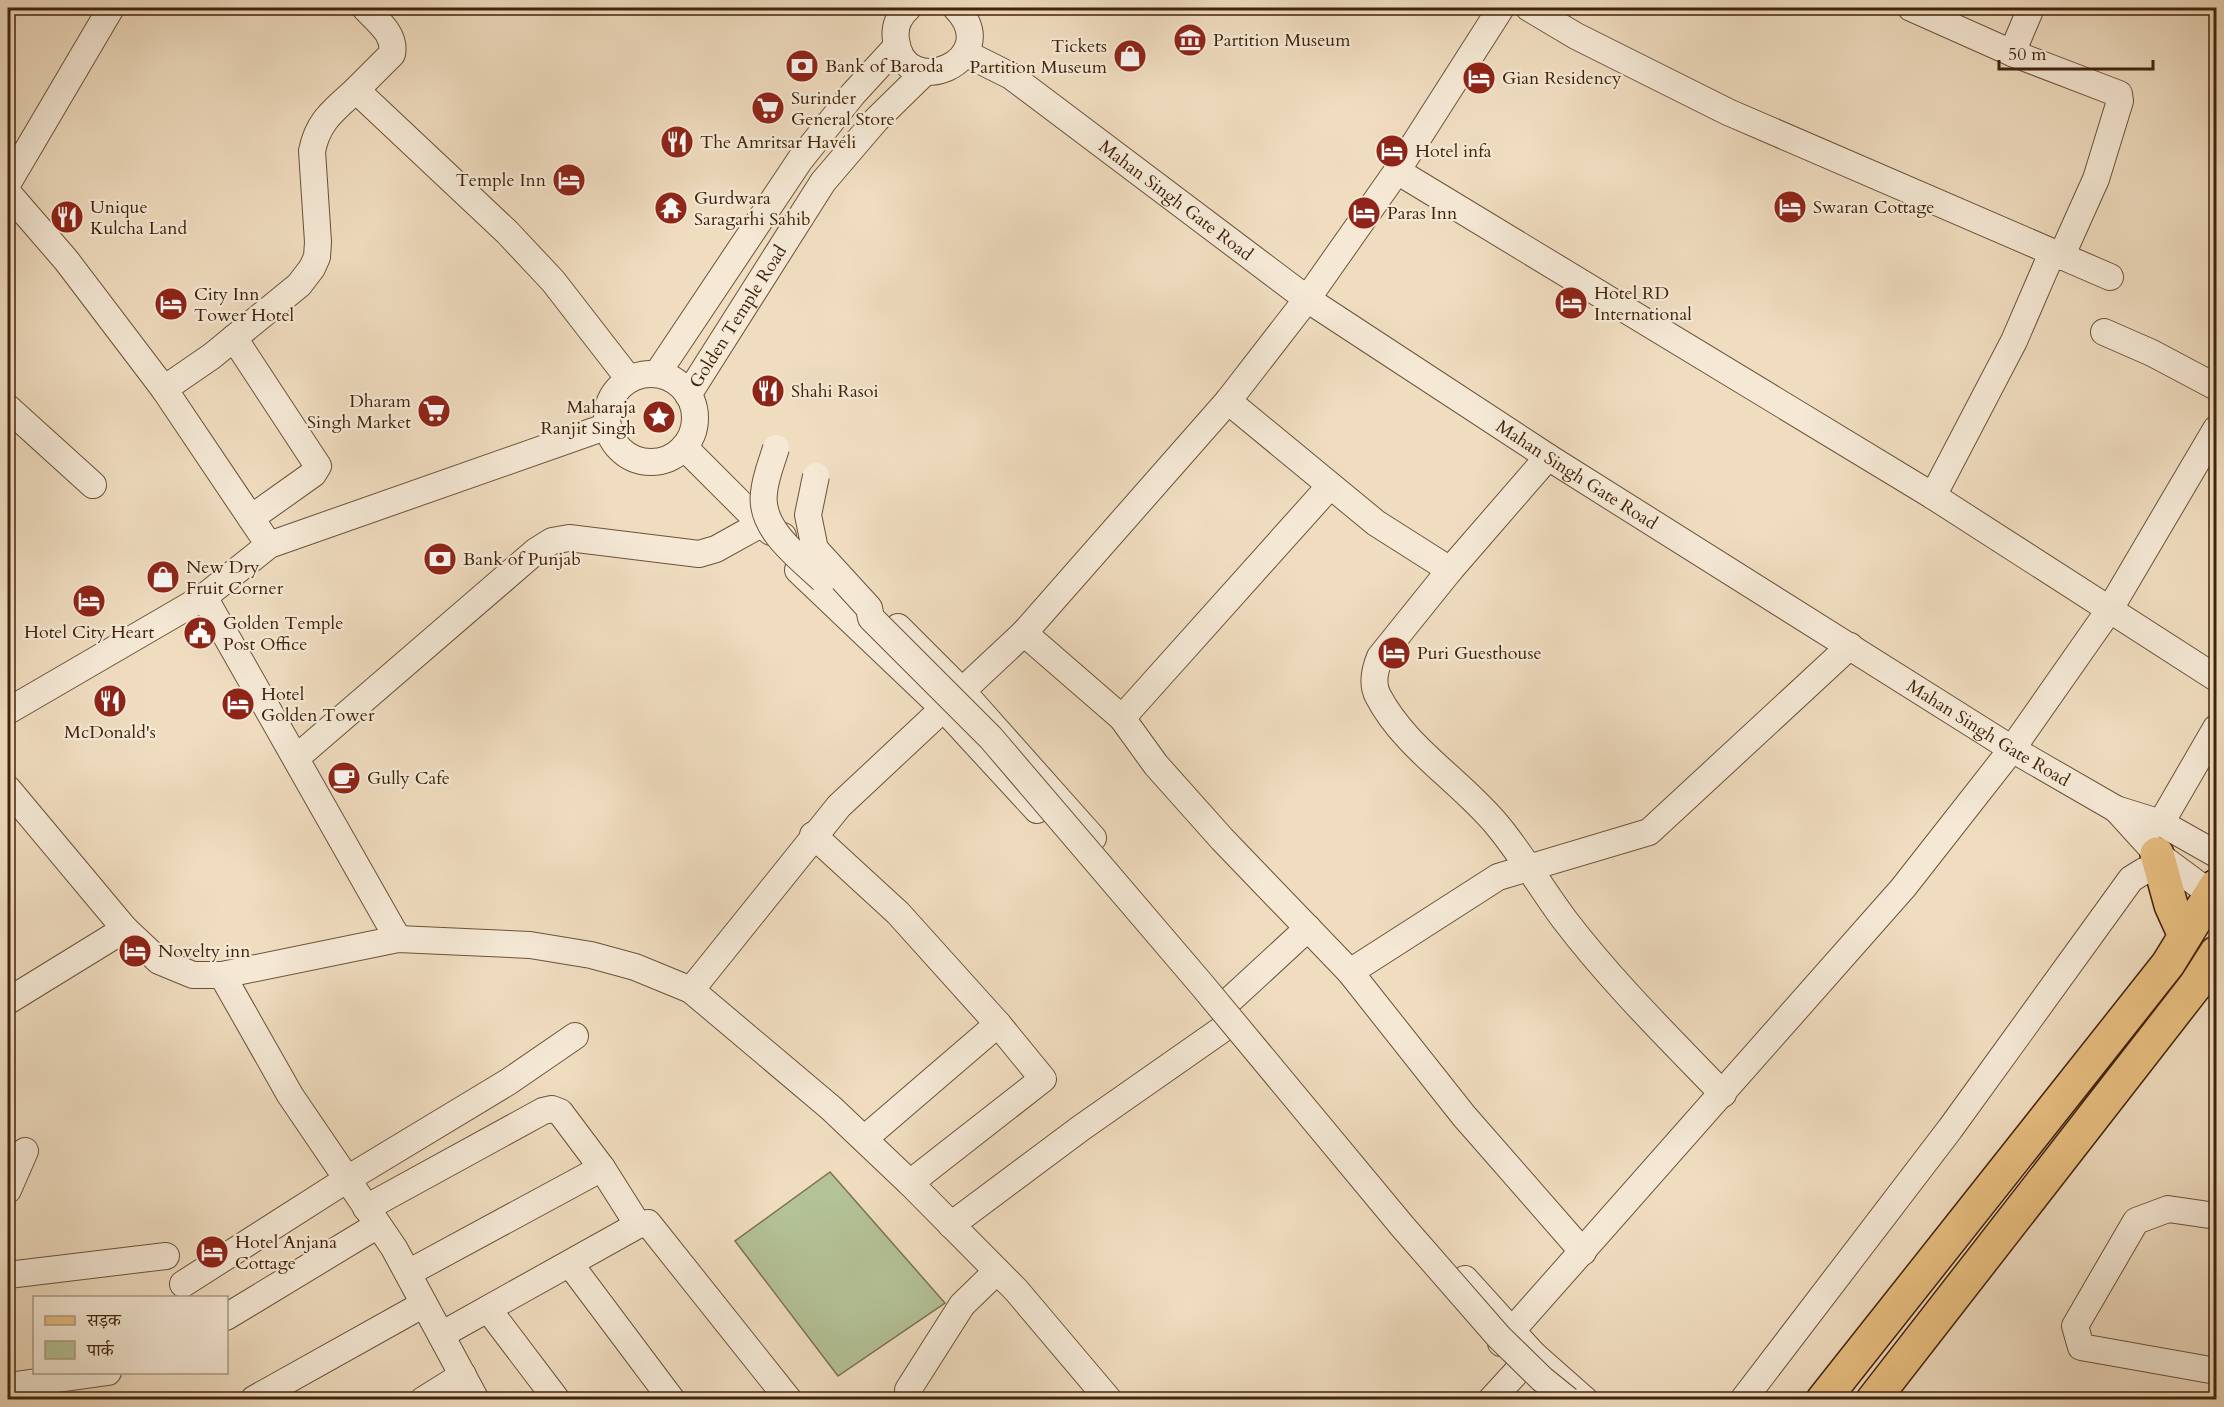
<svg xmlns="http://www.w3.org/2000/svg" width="2224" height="1407" font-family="Cardo,'Noto Serif Devanagari',serif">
<rect width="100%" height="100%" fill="#f0ddc0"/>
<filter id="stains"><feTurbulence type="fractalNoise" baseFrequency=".00333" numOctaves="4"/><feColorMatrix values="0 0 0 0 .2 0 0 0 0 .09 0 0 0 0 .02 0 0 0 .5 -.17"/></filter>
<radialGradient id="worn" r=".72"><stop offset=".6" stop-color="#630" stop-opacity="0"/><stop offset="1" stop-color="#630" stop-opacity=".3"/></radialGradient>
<path fill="#b4c297" stroke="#7a7251" stroke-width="1.5" d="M830 1172 945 1303 838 1376 735 1241Z"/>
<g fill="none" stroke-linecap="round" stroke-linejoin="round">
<g stroke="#6d5238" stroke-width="28">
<g id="minor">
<path d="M365 8C377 21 396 34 392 54L356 90 507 232 553 281 629 379"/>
<path d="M908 8C899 16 894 27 896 40 904 104 1006 60 956 8"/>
<path d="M1529 8 1576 36 1728 112 2110 277"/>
<path d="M1911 8 2012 53 2119 94 2120 101 2096 179 2061 257"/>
<path id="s1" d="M965 53 1011 76 1307 299 1548 457 2012 749 2116 809 2161 823 2216 854"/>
<path d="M2012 53 2031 8"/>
<path d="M1397 171 1933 496 2216 678"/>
<path d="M8 183 111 8"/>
<path d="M8 193 66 260 164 389 269 545"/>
<path d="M2104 332 2152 353 2216 387"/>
<path d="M234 338 318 466 313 474 251 518"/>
<path d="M657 374 800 160 853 94 897 46"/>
<circle cx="651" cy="418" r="44"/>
<path d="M164 389 212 356 299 285 312 268 317 257 318 242 312 151C318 121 334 110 356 90"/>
<path id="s2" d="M688 395 823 182 876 120 925 72"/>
<path d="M1228 401 1376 523 1450 570"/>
<path d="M8 408 93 485"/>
<path d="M684 447 761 524 771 532 783 536"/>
<path d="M1548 457 1450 570 1380 657C1375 669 1371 683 1378 696 1405 748 1461 781 1498 826 1522 855 1541 888 1564 919 1612 982 1668 1037 1723 1094"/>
<path d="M1933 496 2014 341 2052 253"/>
<path d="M798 570 944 709 1037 810"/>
<path d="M204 597 398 939"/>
<path d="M898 627 963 692 1093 838"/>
<path d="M1024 633 1122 718 1156 765 1222 839 1350 972 1464 1116 1583 1252"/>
<path d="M8 711 204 597 269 545 608 426"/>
<path d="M1122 718 1329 487"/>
<path d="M296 758 536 551 552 541 569 538 699 554 716 549 761 524"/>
<path d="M8 789 125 929 159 961 193 975H222L398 939 530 945 591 955 635 967 691 990 831 1108 910 1183 1016 1290 1109 1400"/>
<path d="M2116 809 2157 854 2211 894"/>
<path d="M2161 823 2216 728"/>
<path d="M813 835 898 913 998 1024 1043 1079 910 1183"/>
<path d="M1350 972 1498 877 1649 832 1850 646"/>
<path d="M222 975 290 1095 394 1248 476 1400"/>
<path d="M691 990 839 806 1024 633 1228 401 1307 299 1397 171 1501 8"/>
<path d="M1230 1000 1308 928"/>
<path d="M8 1001 125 929"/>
<path d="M864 1139 998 1024"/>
<path d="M8 1190 25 1151"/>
<path d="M366 1208 543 1111 552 1109 560 1112 602 1168 638 1225"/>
<path d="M2216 1216 2168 1209 2136 1221 2075 1326 2081 1347 2216 1371"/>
<path d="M951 1225 1081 1128 1224 1028"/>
<path d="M570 1264 672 1400"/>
<path d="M408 1273 602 1168"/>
<path d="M8 1275 166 1256"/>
<path d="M1465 1279 1533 1354 1585 1400"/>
<path d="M183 1284 349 1178 508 1082 575 1036"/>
<path d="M488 1309 557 1400"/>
<path d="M226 1317 378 1225"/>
<path d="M441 1335 638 1225 648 1223 789 1400"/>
<path d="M1501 1343 1903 888 2012 749 2110 609 2216 429"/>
<path d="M8 1386 108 1372"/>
<path d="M908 1390 962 1305 997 1271"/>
<path d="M254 1399 424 1304"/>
<path d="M423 1400 463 1375"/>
<path d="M1491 1400 1533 1354"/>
<path d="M1743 1400 1950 1129 2131 879 2144 871 2159 866"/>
</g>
</g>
<g stroke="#41230b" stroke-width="36">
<path id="major" d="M2157 854 2171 905 2185 936
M1823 1400 2168 964 2216 886
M1873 1400 2195 986 2216 953"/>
</g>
<use href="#minor" stroke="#f5e9d6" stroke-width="26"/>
<use href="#major" stroke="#e8be80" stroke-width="33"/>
<g stroke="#6d5238" stroke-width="28" stroke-linecap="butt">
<path id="minor-bridge" d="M776 448C772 462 765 478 764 493 759 529 800 558 823 580
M816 476 808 515 815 549 869 608 871 618 991 738 1202 985 1403 1227 1499 1337 1542 1379 1568 1400"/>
</g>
<use href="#minor-bridge" stroke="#f5e9d6" stroke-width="26"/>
</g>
<defs>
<g id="museum-disc" transform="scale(1.725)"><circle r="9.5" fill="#8f2418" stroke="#f5e9d6"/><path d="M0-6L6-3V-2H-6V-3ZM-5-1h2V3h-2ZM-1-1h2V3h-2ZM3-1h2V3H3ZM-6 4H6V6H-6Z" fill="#fff"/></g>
<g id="shop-disc" transform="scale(1.725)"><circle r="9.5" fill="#8f2418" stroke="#f5e9d6"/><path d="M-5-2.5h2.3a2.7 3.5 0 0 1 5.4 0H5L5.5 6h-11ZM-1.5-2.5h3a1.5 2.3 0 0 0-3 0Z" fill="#fff"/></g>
<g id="bank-disc" transform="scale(1.725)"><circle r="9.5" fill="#8f2418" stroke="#f5e9d6"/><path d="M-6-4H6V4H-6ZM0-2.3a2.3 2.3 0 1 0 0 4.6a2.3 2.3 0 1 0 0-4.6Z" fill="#fff"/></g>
<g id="hotel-disc" transform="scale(1.725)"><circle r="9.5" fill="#8f2418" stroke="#f5e9d6"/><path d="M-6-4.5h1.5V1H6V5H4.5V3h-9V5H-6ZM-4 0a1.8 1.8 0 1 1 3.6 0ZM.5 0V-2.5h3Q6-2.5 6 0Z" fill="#fff"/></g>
<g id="supermarket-disc" transform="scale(1.725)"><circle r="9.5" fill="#8f2418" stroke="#f5e9d6"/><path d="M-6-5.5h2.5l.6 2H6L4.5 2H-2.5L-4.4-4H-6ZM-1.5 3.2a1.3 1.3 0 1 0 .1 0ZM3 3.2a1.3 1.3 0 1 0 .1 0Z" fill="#fff"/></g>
<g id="restaurant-disc" transform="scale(1.725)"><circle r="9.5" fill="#8f2418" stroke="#f5e9d6"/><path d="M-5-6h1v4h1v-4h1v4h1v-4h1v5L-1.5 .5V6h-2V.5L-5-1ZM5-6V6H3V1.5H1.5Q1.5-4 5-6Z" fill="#fff"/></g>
<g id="temple-disc" transform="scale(1.725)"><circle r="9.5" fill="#8f2418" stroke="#f5e9d6"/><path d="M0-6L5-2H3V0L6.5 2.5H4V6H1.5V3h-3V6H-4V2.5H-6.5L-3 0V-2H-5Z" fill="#fff"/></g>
<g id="sight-disc" transform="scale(1.725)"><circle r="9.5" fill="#8f2418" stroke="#f5e9d6"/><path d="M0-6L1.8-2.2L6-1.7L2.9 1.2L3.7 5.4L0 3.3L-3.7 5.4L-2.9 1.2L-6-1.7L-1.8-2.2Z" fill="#fff"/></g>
<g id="civic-disc" transform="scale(1.725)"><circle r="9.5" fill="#8f2418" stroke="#f5e9d6"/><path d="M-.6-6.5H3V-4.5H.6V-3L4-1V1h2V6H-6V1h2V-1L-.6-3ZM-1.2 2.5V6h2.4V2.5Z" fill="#fff"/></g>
<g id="cafe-disc" transform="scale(1.725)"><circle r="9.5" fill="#8f2418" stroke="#f5e9d6"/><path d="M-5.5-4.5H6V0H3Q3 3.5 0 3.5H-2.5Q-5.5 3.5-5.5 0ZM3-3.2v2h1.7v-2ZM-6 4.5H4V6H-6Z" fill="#fff"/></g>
</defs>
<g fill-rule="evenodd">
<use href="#museum-disc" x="1190" y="40"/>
<use href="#shop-disc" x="1130" y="56"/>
<use href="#bank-disc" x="802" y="66"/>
<use href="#hotel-disc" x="1479" y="78"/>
<use href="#supermarket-disc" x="768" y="108"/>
<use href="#restaurant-disc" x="677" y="142"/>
<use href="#hotel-disc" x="1392" y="151"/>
<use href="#hotel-disc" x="569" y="180"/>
<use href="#hotel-disc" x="1790" y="207"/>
<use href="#temple-disc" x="671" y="208"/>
<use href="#hotel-disc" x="1364" y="213"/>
<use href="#restaurant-disc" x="67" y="217"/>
<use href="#hotel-disc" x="1571" y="303"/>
<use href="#hotel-disc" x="171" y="304"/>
<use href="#restaurant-disc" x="768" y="391"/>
<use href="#supermarket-disc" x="434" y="411"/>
<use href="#sight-disc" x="659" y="417"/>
<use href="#bank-disc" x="440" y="559"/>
<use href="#shop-disc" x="163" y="577"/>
<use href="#hotel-disc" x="89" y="601"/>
<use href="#civic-disc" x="200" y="633"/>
<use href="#hotel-disc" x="1394" y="653"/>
<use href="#restaurant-disc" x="110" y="701"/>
<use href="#hotel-disc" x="238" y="704"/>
<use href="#cafe-disc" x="344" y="778"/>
<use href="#hotel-disc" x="135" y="951"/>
<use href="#hotel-disc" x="212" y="1252"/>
</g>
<g text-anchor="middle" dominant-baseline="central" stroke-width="4.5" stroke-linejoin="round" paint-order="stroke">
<g font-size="18" fill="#41230b" stroke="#f5e9d6" text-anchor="start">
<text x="1213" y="40">Partition Museum</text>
<text x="1107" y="46" text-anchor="end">Tickets<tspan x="1107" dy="21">Partition Museum</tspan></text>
<text x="825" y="66">Bank of Baroda</text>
<text x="1502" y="78">Gian Residency</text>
<text x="791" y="98">Surinder<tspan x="791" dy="21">General Store</tspan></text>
<text x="700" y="142">The Amritsar Haveli</text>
<text x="1415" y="151">Hotel infa</text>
<text x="546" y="180" text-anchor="end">Temple Inn</text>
<text x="694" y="198">Gurdwara<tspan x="694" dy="21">Saragarhi Sahib</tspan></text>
<text x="90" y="207">Unique<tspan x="90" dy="21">Kulcha Land</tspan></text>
<text x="1813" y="207">Swaran Cottage</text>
<text x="1387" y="213">Paras Inn</text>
<text x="1594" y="293">Hotel RD<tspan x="1594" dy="21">International</tspan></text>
<text x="194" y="294">City Inn<tspan x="194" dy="21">Tower Hotel</tspan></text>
<text x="791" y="391">Shahi Rasoi</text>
<text x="411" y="401" text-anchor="end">Dharam<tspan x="411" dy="21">Singh Market</tspan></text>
<text x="636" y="407" text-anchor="end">Maharaja<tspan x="636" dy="21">Ranjit Singh</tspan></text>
<text x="463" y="559">Bank of Punjab</text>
<text x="186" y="567">New Dry<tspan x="186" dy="21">Fruit Corner</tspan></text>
<text x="223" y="623">Golden Temple<tspan x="223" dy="21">Post Office</tspan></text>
<text x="89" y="632" text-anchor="middle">Hotel City Heart</text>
<text x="1417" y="653">Puri Guesthouse</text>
<text x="261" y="694">Hotel<tspan x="261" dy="21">Golden Tower</tspan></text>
<text x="110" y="732" text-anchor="middle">McDonald's</text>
<text x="367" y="778">Gully Cafe</text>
<text x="158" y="951">Novelty inn</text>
<text x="235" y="1242">Hotel Anjana<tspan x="235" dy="21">Cottage</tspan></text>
</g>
<g font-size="18" fill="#41230b" stroke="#f5e9d6">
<text stroke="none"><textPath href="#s1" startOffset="258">Mahan Singh Gate Road</textPath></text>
<text stroke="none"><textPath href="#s2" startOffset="93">Golden Temple Road</textPath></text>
<text stroke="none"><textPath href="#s1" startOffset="744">Mahan Singh Gate Road</textPath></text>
<text stroke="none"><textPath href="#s1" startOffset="1230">Mahan Singh Gate Road</textPath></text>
</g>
</g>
<rect width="2224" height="1407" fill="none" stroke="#f0ddc0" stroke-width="30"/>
<rect x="9" y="9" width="2206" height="1389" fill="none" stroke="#41230b" stroke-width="3"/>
<rect x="15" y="15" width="2194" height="1377" fill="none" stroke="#41230b" stroke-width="1.5"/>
<rect x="33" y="1296" width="195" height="78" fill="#f5e9d6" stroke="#ad9a85" stroke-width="1.5"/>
<rect x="45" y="1316" width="30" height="9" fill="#e8be80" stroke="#ad9a85" stroke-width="1.5"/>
<text x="87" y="1326" font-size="18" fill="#41230b">सड़क</text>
<rect x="45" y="1341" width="30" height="18" fill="#b4c297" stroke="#ad9a85" stroke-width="1.5"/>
<text x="87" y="1356" font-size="18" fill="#41230b">पार्क</text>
<path d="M1999 60v9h154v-9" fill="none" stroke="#41230b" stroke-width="3"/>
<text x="2008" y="60" font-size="18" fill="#41230b" stroke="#f5e9d6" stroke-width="4.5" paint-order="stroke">50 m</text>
<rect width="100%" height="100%" filter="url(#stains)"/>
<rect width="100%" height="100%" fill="url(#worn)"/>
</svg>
